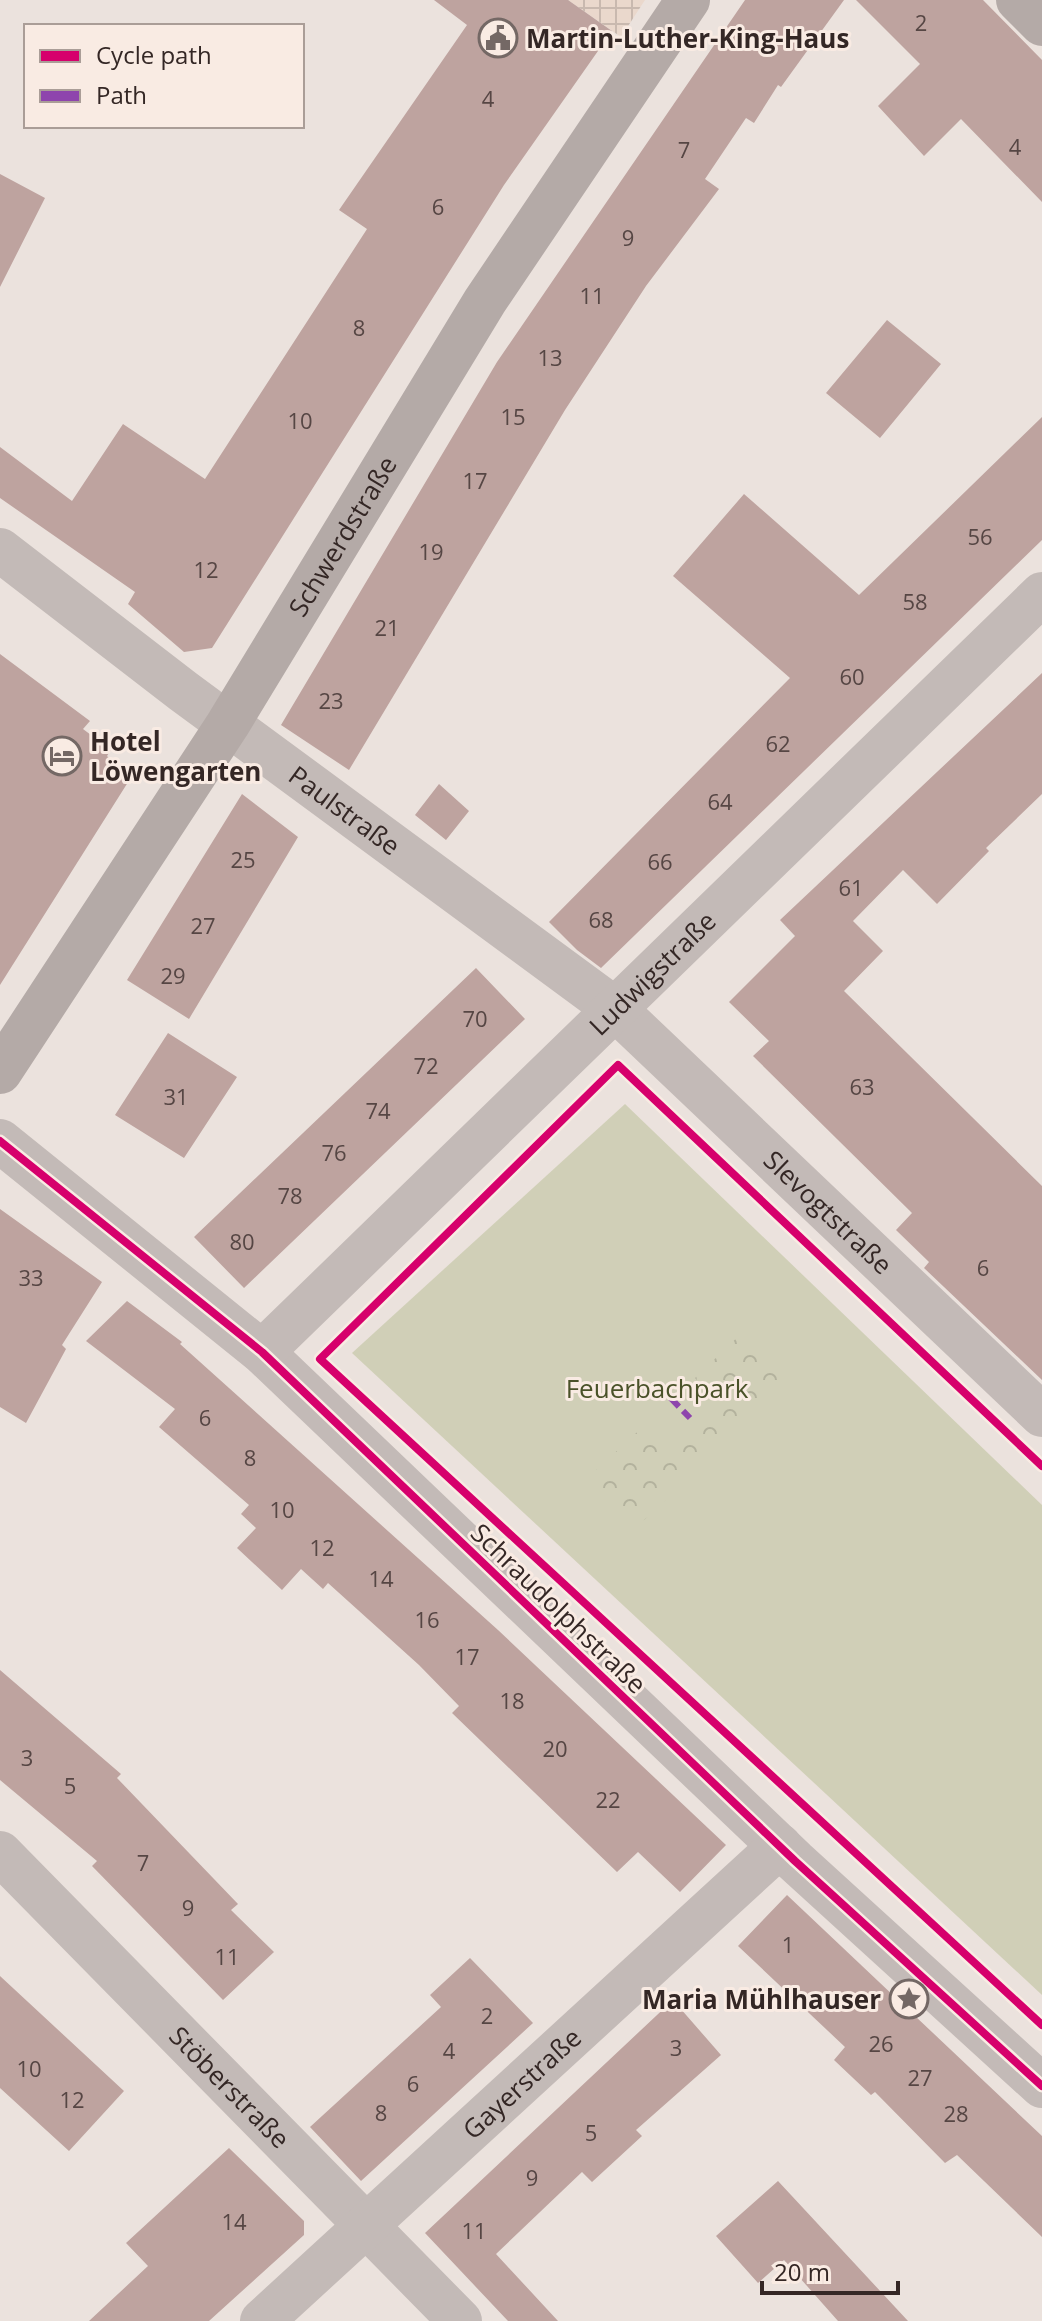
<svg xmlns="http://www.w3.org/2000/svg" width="1042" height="2321" font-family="'Open Sans',sans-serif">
<defs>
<pattern id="forest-crowns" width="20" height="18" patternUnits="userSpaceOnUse" patternTransform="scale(2)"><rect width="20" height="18" fill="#d0cfb7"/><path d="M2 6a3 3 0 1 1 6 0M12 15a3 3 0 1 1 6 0" fill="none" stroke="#b3b29d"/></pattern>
<pattern id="plaza-grid" width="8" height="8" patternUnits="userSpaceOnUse" patternTransform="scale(2)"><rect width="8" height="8" fill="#ead8cc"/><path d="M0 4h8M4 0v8" fill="none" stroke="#c9b9af"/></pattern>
</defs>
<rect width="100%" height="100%" fill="#ebe2dd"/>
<path fill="#d0cfb7" d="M625 1104 1042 1505V1995L352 1353Z"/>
<path fill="url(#forest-crowns)" d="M746 1329 796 1378 641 1523 590 1476 649 1421 674 1447 719 1404 695 1378Z"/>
<path fill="url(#plaza-grid)" d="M568 0H645L621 37Z"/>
<path fill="#bea39f" d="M434 0H568L612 31 504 185 212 648 184 652 128 604 135 592 0 498V447L72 501 123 424 205 479 367 229 339 210 467 25Z
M745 0H844L781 87 778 85 754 123 746 118 705 179 719 189 646 286 565 410 349 770 281 725 497 362Z
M856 0H983L1042 60V202L961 119 924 156 878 106 920 64Z
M0 174 45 198 0 287Z
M887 320 941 364 880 438 826 393Z
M1042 417V540L601 968 577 950 549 922 790 678 673 576 744 494 859 595Z
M0 654 90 721 83 729 111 750 107 756 130 779 0 985Z
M1042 673V794L986 848 989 851 937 904 903 870 853 921 883 951 844 991 1042 1186V1380L924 1268 929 1262 896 1230 912 1213 753 1056 769 1041 729 1002 795 936 780 920Z
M439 784 469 811 446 840 415 815Z
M242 794 298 837 189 1019 127 980Z
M476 968 525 1019 244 1288 194 1237Z
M168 1033 237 1077 184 1158 115 1115Z
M0 1209 102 1282 62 1345 66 1349 26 1423 0 1407Z
M127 1301 182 1342 180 1344 498 1630 726 1845 680 1892 638 1852 617 1872 452 1713 459 1706 419 1665 328 1583 323 1589 301 1569 282 1590 237 1548 256 1528 241 1514 249 1505 159 1427 175 1409 86 1341Z
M0 1670 121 1774 117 1778 238 1904 231 1910 274 1952 223 2000 92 1866 97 1861 0 1780Z
M787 1895 1042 2136V2237L957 2155 945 2163 875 2092 871 2095 834 2060 845 2047 738 1946Z
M470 1958 533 2023 361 2181 310 2127 441 2007 430 1995Z
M0 1976 124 2091 69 2151 0 2088Z
M673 2000 721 2055 636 2130 642 2136 592 2182 582 2172 496 2254 558 2321H508L425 2233Z
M229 2148 304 2221V2235L209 2321H89L148 2266 126 2243Z
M778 2181 908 2321H838L784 2260 758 2283 716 2236Z"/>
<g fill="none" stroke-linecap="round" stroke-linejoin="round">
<g stroke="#c3bab7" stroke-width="44">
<path id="s1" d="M0 550 183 691 615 1009 1042 1415"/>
<path d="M0 1141 262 1352 795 1861 1042 2086"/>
<path id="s2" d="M262 1352 1042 594"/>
<path id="s3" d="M0 1853 460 2321"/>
<path id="s4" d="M262 2321 780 1846"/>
</g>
<g stroke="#b4aaa7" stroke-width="44">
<path d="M1018 0 1042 24"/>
<path id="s5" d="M0 1072 228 724 485 301 688 0"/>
</g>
<path stroke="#8e44ad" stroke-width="6" stroke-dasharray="12 6" stroke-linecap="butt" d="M658 1385 690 1418"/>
<g stroke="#f9ebe3" stroke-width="13">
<path id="cycleway" d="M0 1141 262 1352 795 1861 1042 2086
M1042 1466 618 1065 320 1359 1042 2025"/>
</g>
<use href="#cycleway" stroke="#d6006c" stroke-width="8"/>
</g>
<defs>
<g id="civic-ring" transform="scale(2)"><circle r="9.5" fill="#f9ebe3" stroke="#746865" stroke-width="1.5"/><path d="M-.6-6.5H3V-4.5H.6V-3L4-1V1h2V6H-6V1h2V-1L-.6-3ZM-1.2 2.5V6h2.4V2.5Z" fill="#746865"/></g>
<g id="hotel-ring" transform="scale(2)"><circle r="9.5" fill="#f9ebe3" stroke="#746865" stroke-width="1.5"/><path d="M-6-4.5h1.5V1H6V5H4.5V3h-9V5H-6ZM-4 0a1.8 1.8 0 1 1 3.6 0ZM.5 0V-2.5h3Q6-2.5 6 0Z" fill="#746865"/></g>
<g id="sight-ring" transform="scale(2)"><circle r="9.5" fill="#f9ebe3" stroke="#746865" stroke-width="1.5"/><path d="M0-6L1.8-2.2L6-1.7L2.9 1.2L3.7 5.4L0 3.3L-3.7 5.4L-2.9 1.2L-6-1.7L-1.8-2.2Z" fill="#746865"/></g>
</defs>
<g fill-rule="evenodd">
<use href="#civic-ring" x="498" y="38"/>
<use href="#hotel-ring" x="62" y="756"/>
<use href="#sight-ring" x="909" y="1999"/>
</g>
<g text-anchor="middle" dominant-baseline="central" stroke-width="6" stroke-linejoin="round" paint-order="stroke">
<g font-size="22" fill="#564644">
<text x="921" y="22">2</text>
<text x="488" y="98">4</text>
<text x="1015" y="146">4</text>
<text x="684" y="149">7</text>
<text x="438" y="206">6</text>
<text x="628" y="237">9</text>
<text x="592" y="295">11</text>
<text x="359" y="327">8</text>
<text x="550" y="357">13</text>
<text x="513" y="416">15</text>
<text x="300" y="420">10</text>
<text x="475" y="480">17</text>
<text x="980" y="536">56</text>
<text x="431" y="551">19</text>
<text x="206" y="569">12</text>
<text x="915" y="601">58</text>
<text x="387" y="627">21</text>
<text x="852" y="676">60</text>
<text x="331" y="700">23</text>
<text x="778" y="743">62</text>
<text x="720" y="801">64</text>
<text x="243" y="859">25</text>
<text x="660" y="861">66</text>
<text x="851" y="887">61</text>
<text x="601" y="919">68</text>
<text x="203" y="925">27</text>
<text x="173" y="975">29</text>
<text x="475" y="1018">70</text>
<text x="426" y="1065">72</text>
<text x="862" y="1086">63</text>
<text x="176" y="1096">31</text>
<text x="378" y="1110">74</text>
<text x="334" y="1152">76</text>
<text x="290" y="1195">78</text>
<text x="242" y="1241">80</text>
<text x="983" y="1267">6</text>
<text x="31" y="1277">33</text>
<text x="205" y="1417">6</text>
<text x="250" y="1457">8</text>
<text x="282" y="1509">10</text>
<text x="322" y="1547">12</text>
<text x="381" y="1578">14</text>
<text x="427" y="1619">16</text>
<text x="467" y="1656">17</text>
<text x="512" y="1700">18</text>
<text x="555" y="1748">20</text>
<text x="27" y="1757">3</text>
<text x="70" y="1785">5</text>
<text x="608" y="1799">22</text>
<text x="143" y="1862">7</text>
<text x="188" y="1907">9</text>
<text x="788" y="1944">1</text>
<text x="227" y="1956">11</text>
<text x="487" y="2015">2</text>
<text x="881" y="2043">26</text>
<text x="676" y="2047">3</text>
<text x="449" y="2050">4</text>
<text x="29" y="2068">10</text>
<text x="920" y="2077">27</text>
<text x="413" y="2083">6</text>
<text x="72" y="2099">12</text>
<text x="381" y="2112">8</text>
<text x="956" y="2113">28</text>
<text x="591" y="2132">5</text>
<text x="532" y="2177">9</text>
<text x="234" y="2221">14</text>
<text x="474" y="2230">11</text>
</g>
<g font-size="26" font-weight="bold" fill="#342725" stroke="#f9ebe3" text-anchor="start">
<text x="526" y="38">Martin-Luther-King-Haus</text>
<text x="90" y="741">Hotel<tspan x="90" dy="30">Löwengarten</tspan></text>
<text x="881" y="1999" text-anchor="end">Maria Mühlhauser</text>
</g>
<g font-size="26" fill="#342725" stroke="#f9ebe3">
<text stroke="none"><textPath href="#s5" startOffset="636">Schwerdstraße</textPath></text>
<text stroke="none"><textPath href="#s1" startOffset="432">Paulstraße</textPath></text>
<text stroke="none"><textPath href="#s2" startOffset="544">Ludwigstraße</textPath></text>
<text stroke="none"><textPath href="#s1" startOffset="1062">Slevogtstraße</textPath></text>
<text transform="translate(559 1608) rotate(44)">Schraudolphstraße</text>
<text stroke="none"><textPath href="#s4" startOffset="352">Gayerstraße</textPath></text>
<text stroke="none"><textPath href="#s3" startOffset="328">Stöberstraße</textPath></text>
</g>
<g font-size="26" fill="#4a5229" stroke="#f9ebe3">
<text x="657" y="1388">Feuerbachpark</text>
</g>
</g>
<rect x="24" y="24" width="280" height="104" fill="#f9ebe3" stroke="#aa9d97" stroke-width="2"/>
<rect x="40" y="50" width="40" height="12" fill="#d6006c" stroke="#aa9d97" stroke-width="2"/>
<text x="96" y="64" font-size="24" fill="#342725">Cycle path</text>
<rect x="40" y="90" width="40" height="12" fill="#8e44ad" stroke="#aa9d97" stroke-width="2"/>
<text x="96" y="104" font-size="24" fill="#342725">Path</text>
<path d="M762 2281v12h136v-12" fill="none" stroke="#342725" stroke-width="4"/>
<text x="774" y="2281" font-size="24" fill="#342725" stroke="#f9ebe3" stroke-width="6" paint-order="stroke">20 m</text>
</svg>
